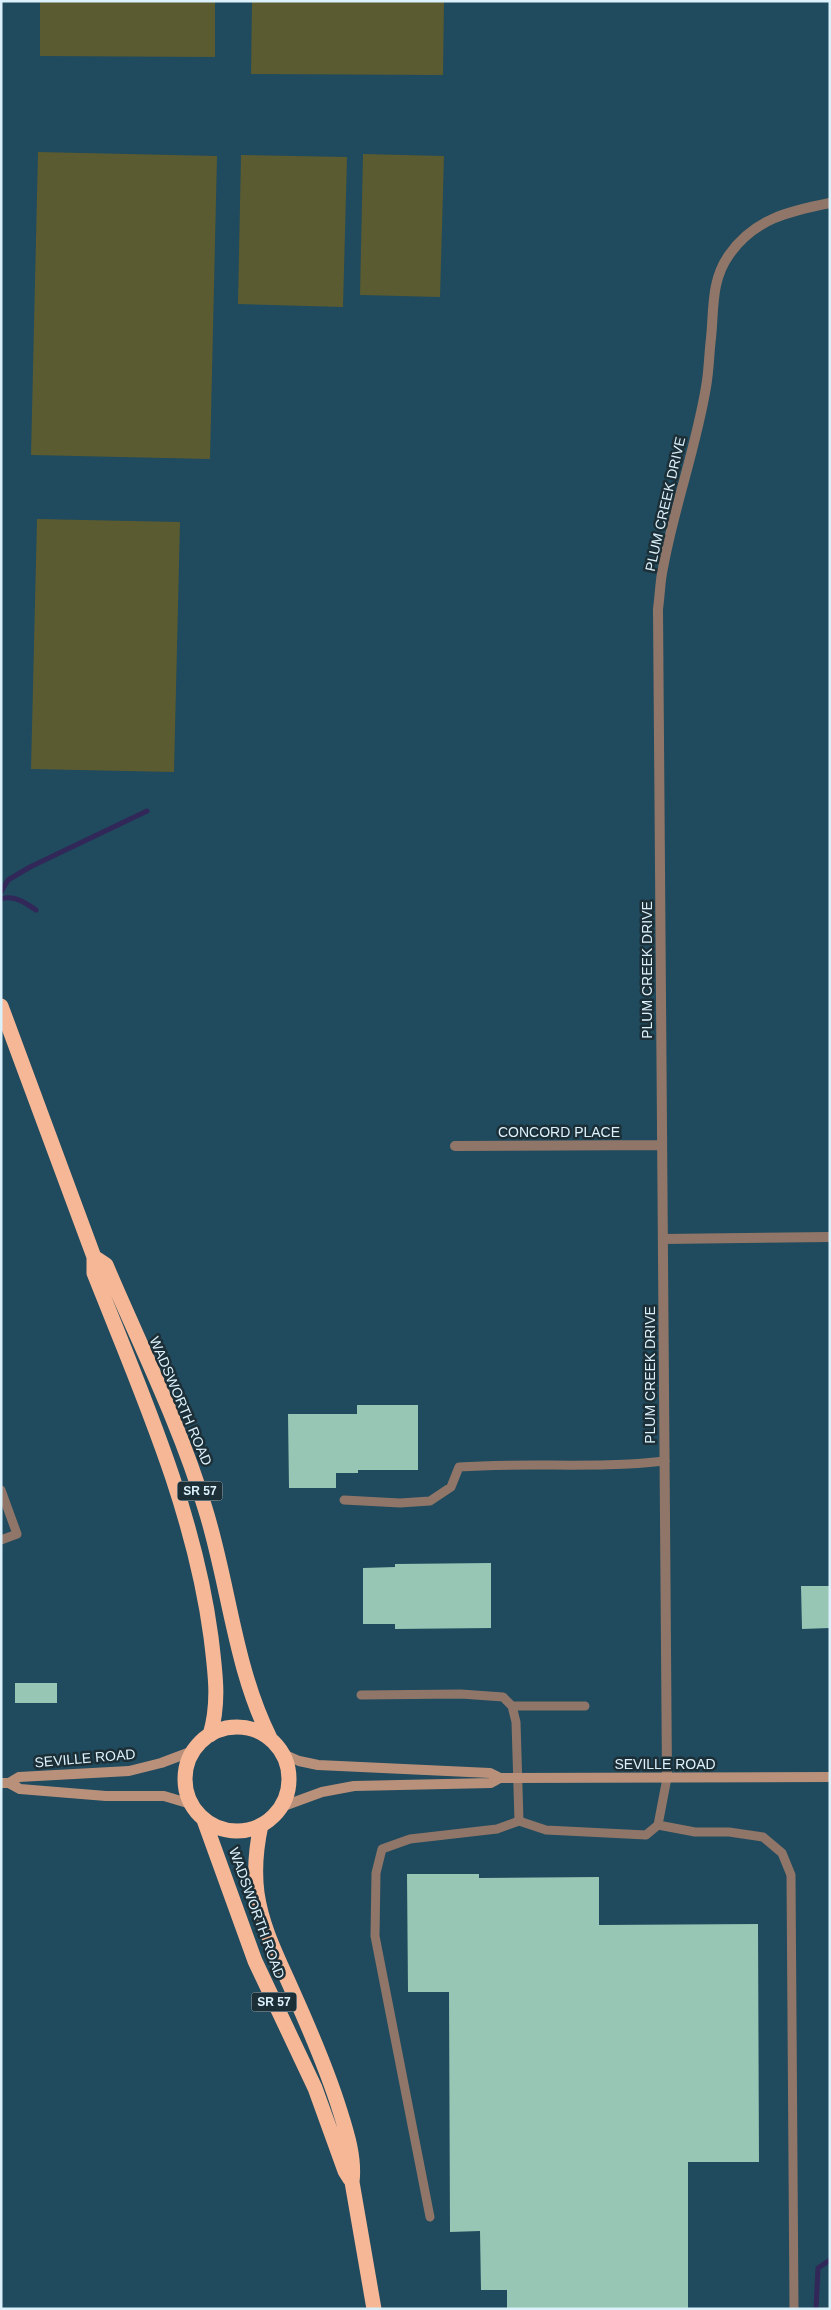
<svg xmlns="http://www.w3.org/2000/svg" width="831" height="2310" font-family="Helvetica,sans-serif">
<rect width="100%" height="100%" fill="#204a5d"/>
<path fill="#5a5b31" d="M40 1H215V57L40 56Z
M252 1H444L443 75 251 74Z
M38 152 217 156 210 459 31 455Z
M363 154 444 156 440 297 360 295Z
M241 155 347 157 343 307 238 304Z
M37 519 180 522 174 772 31 769Z"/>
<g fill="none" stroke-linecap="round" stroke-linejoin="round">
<path stroke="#312758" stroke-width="5" d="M1 892 8 880 30 867 147 811
M1 899C15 895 24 902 36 910
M816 2309 818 2268 830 2260"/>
</g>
<path fill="#97c6b4" d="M357 1405H418V1470H358V1473H336V1488H289L288 1414H357Z
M491 1563V1628L395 1629V1624H363V1568L395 1567V1564Z
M801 1586H830V1628L802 1629Z
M15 1683H57V1703H15Z
M407 1874H479V1878L599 1877V1925L758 1924 759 2162H688V2309H507V2290H481L480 2231 450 2232 449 1992H408Z"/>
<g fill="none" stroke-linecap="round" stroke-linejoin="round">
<path stroke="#907668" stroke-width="9" d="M1 1490 17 1534 1 1540
M344 1500 400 1503 430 1501 451 1487 459 1467C528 1462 597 1469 665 1461
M361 1695 461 1694 503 1697 512 1706 516 1722 519 1821
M512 1706H585
M658 1825 695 1832H729L763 1837 782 1853 791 1875 794 2309
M430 2217 375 1936 376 1873 382 1849 410 1839 497 1829 519 1821 546 1830 646 1835 658 1825 667 1778"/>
<path stroke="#907668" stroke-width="10" d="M455 1146 662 1145
M663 1239 830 1237
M667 1778 658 609C660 595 660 581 663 568 674 507 696 448 706 387 709 371 709 354 711 338 714 309 711 280 729 255 754 219 789 211 830 203"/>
<path stroke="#b9917b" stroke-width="10" d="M283 1754 299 1761 318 1765 490 1773 500 1778
M1 1783H9L19 1777 129 1771 161 1763 193 1751
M9 1783 20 1789 106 1796H164L191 1804
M281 1807 322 1792 354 1786 491 1783 500 1778 830 1777"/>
<path stroke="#f6b796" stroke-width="15" d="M1 1006 94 1257V1273C141 1392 194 1509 211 1637 215 1671 220 1702 210 1735
M94 1257 106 1265C140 1345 180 1425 205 1508 229 1584 234 1666 270 1738
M185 1779a52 52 0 1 1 104 0a52 52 0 1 1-104 0Z
M204 1820 255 1961 315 2088 345 2171 350 2179
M261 1825C256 1848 254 1870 257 1893 262 1928 278 1958 292 1990 310 2030 327 2069 340 2111 347 2133 355 2158 352 2182L374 2309"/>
</g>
<g text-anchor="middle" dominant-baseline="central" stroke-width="5" stroke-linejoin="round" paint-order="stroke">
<g fill="#1c2e36" stroke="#a2b7c1" stroke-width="1">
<rect x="177.5" y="1481.5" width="45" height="19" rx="4"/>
<rect x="251.5" y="1992.5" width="45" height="19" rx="4"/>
</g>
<g font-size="12" font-weight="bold" fill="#dbf2fd">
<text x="200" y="1491">SR 57</text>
<text x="274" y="2002">SR 57</text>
</g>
<g font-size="14" fill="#dbf2fd" stroke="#1c2e36">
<text transform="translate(665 504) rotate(-77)">PLUM CREEK DRIVE</text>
<text transform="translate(647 970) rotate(-90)">PLUM CREEK DRIVE</text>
<text x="559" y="1132">CONCORD PLACE</text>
<text transform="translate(650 1375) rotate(-90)">PLUM CREEK DRIVE</text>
<text transform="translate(181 1401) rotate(67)">WADSWORTH ROAD</text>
<text transform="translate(85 1758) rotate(-5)">SEVILLE ROAD</text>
<text x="665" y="1764">SEVILLE ROAD</text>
<text transform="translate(257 1913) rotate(70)">WADSWORTH ROAD</text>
</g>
</g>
<rect width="831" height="2310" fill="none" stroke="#dbf2fd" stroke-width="5"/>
</svg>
